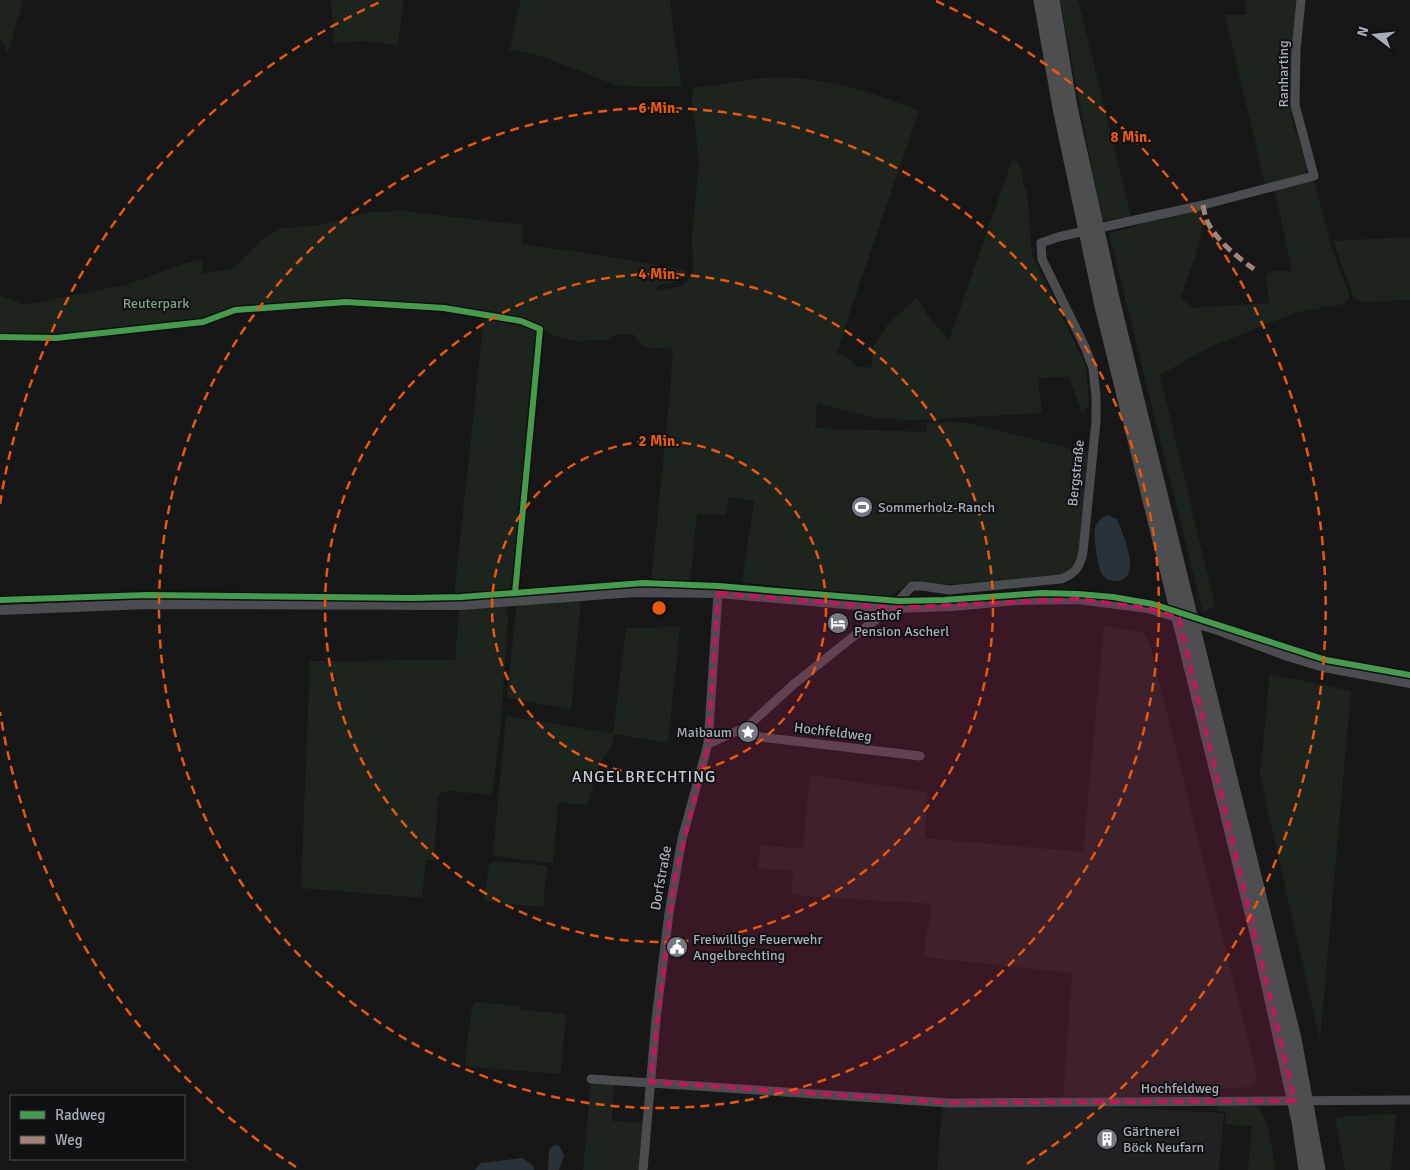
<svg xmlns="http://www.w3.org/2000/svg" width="1410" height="1170" font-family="Signika,sans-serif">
<rect width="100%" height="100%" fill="#171717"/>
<path fill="#212123" d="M942 1106H1083L1224 1113 1219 1170H937Z"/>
<path fill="#1d241e" d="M0 0H23L8 53 0 37Z
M331 0H404L398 45 362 41 334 44Z
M521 0H670C673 29 677 57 682 86L645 87 616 85 538 55 509 50Z
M1060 0H1078L1131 216 1102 221Z
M1245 0H1299L1291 105 1293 124 1307 167 1305 176 1293 180 1265 184 1225 15H1246Z
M762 78C773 78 785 77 796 78 833 81 885 96 919 111L857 291 837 353 847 357 856 366 871 368 874 345 889 323 917 298 930 319 949 340 1013 157 1022 169 1023 185 1027 191 1032 255 1086 366 1089 404 1082 414 1069 377 1038 378 1042 413 915 420 881 419 817 403 815 428 926 432 927 423 963 422 1088 453 1080 556 1071 570 1061 576 949 584 933 583 917 580 908 583 888 598 742 582 754 501 729 497 726 515 697 514 690 581 651 580 669 405 673 349 643 347 633 334H617L605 340 578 341 558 337 521 321 444 308 346 302 218 313 186 324 184 329 28 343 0 342V295L24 305 129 284 179 265 202 259V274L233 269 265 237 283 228 316 226 368 212 402 211 524 225 521 244 578 252 686 270 679 281 660 285 654 291 683 286 692 274 693 268 692 236 699 163 692 100 693 88Z
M1311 179 1315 183 1332 249 1350 297 1344 304 1297 312 1210 347 1160 375 1215 606 1203 613 1109 233 1137 226V223L1196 208 1202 212C1205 240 1189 271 1181 297L1193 308 1269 303 1266 277 1269 271H1292L1275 191 1271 190Z
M1410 237V300L1362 302 1354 298 1333 241Z
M484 317 522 322 537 331 513 590 454 595Z
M581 598 571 710 507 697 516 609 523 603Z
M505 604 508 617 501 722 492 795 450 791 441 792 438 798 434 860H426L422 898 301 888 310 661 455 660 459 608Z
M1104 626 1144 633 1150 644 1256 1073V1082L1251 1087 1200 1090 1195 1098 1063 1097 1072 973 923 957 932 904 791 895 793 871 758 868 760 845 803 849 810 775 927 792 925 838 1083 852Z
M680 627 668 743 614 734 611 748 599 764 588 805 558 803 553 863 494 856 493 852 506 716 613 734 626 628Z
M1270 674 1351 691 1320 1041 1260 775Z
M495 861 547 866 543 907 484 901 489 865Z
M475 1002 520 1006V1010L566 1014 561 1074 470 1067 465 1063 472 1006Z
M591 1081 614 1083 612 1121 644 1123 640 1170H583Z
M1218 1104C1227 1104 1250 1101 1257 1106 1269 1116 1273 1155 1275 1170H1248L1252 1126 1225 1124 1226 1112 1217 1111Z
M1396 1114 1391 1170H1345L1335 1117Z"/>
<path fill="#2a3239" d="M1107 515 1117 519C1123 534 1144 581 1115 581 1111 581 1105 579 1102 574 1098 568 1093 536 1095 529 1096 522 1102 518 1107 515Z
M554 1145 559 1146 564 1155 559 1170H548L549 1150Z
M522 1158 533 1166 534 1170H475L480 1163Z"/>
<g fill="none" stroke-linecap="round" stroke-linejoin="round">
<path stroke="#4b4c50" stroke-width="9" d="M748 726 752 732 760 737 920 756
M708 744 748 726 794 684 854 636 892 608 912 586H922L949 590 1061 579C1075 574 1080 567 1083 552L1096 421V396L1093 368 1085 347 1042 259 1041 243 1058 237 1203 205 1314 176 1295 105 1296 50 1301 0
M591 1079 950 1103 1410 1100
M643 1170 656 1019 669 913 682 839 708 744 718 593"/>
<path stroke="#4b4c50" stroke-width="10" d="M0 610 147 604 461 605 634 592 718 593 892 608 953 606 1016 600 1078 599 1148 608 1218 630 1288 656 1324 667 1410 683"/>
<path stroke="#4e4e51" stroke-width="15" d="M1041 0 1060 108 1102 306 1259 941 1299 1121 1306 1170
M1052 0 1070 107 1113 303 1294 1039 1318 1170"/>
<path stroke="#a18479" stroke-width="5" stroke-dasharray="10 5" stroke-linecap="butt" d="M1203 205C1204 210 1205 216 1207 221 1216 240 1237 257 1254 269"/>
<g stroke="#111113" stroke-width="9">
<path id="cycleway" d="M0 337 56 338 203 322 235 310 346 302 444 308 521 321 540 329 515 593
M0 600 148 595 412 598 461 597 643 583 718 586 899 601 944 600 1042 593 1078 594 1113 597 1153 604 1326 660 1410 675"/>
</g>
<use href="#cycleway" stroke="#469c4c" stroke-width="6"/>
</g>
<path fill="#c2185b" fill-opacity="0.2" stroke="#c2185b" stroke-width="4" stroke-dasharray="10 6" stroke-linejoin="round" d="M718 593 892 608 1078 599 1148 608 1179 618 1295 1101 950 1103 650 1082 674 881 708 744Z"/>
<g fill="none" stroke="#e8590c" stroke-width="2.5" stroke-dasharray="9 6">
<circle cx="659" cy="608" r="167"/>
<circle cx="659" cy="608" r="334"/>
<circle cx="659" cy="608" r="500"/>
<path d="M296 1167A667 667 0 0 1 0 712M0 504A667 667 0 0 1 382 1M936 1A667 667 0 0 1 1022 1167"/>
</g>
<defs>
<g id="stadium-disc" transform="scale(1.125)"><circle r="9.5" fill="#757880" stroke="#111113"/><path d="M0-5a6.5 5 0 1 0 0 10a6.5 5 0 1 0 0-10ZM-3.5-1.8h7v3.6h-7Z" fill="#fff"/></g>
<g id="hotel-disc" transform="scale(1.125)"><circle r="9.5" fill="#757880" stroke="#111113"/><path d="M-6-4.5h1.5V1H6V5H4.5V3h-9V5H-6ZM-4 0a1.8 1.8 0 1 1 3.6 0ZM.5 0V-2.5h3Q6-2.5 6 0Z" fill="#fff"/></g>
<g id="sight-disc" transform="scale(1.125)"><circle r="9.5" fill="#757880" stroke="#111113"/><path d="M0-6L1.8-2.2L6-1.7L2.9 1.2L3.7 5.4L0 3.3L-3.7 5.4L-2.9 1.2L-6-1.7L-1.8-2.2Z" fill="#fff"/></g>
<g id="civic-disc" transform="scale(1.125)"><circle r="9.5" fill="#757880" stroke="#111113"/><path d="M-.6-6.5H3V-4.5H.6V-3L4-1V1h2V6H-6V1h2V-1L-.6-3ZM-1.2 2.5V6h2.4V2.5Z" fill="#fff"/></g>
<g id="building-disc" transform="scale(1.125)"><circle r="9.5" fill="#757880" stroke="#111113"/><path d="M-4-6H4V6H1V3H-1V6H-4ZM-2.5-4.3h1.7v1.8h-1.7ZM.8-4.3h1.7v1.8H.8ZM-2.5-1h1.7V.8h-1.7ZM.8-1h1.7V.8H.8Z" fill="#fff"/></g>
</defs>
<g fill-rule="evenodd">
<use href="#stadium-disc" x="862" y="507"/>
<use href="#hotel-disc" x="838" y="623"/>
<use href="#sight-disc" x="748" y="732"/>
<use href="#civic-disc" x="677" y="947"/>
<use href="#building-disc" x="1107" y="1139"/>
</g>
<g text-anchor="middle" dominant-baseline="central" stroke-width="4" stroke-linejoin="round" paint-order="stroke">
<g font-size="14" fill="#a8adb8" stroke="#111113">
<text transform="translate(1283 74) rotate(-90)">Ranharting</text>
<text transform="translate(1076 473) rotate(-84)">Bergstraße</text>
<text transform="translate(833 732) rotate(7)">Hochfeldweg</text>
<text transform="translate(661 878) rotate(-80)">Dorfstraße</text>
<text x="1180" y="1088">Hochfeldweg</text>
</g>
<g font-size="14" fill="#7fa381" stroke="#111113">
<text x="156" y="303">Reuterpark</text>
</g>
<g font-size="14" fill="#a8adb8" stroke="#111113" text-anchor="start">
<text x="878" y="507">Sommerholz-Ranch</text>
<text x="854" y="615">Gasthof<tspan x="854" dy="16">Pension Ascherl</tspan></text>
<text x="732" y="732" text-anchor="end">Maibaum</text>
<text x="693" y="939">Freiwillige Feuerwehr<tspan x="693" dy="16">Angelbrechting</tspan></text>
<text x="1123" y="1131">Gärtnerei<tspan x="1123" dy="16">Böck Neufarn</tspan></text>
</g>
<g font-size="16" letter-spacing="1" fill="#c9ccd4" stroke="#111113">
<text x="644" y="777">ANGELBRECHTING</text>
</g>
</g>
<circle cx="659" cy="608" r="8" fill="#e8590c" stroke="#111113" stroke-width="2.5"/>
<g font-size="15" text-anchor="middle" font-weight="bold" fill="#e8590c" stroke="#111113" stroke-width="4" stroke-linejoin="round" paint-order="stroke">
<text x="659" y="113">6 Min.</text>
<text x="1131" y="142">8 Min.</text>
<text x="659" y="279">4 Min.</text>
<text x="659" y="446">2 Min.</text>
</g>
<rect x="10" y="1095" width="175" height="65" fill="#111113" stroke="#4d4f55"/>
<rect x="20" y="1111" width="25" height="8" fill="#469c4c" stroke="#4d4f55"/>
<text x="55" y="1120" font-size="15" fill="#a8adb8">Radweg</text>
<rect x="20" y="1136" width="25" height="8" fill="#a18479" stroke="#4d4f55"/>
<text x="55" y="1145" font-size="15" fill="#a8adb8">Weg</text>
<g transform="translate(1375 35) rotate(286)" stroke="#111113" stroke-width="4" paint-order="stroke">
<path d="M0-4L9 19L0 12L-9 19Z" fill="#a8adb8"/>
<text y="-8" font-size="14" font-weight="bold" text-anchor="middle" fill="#a8adb8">N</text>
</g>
</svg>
